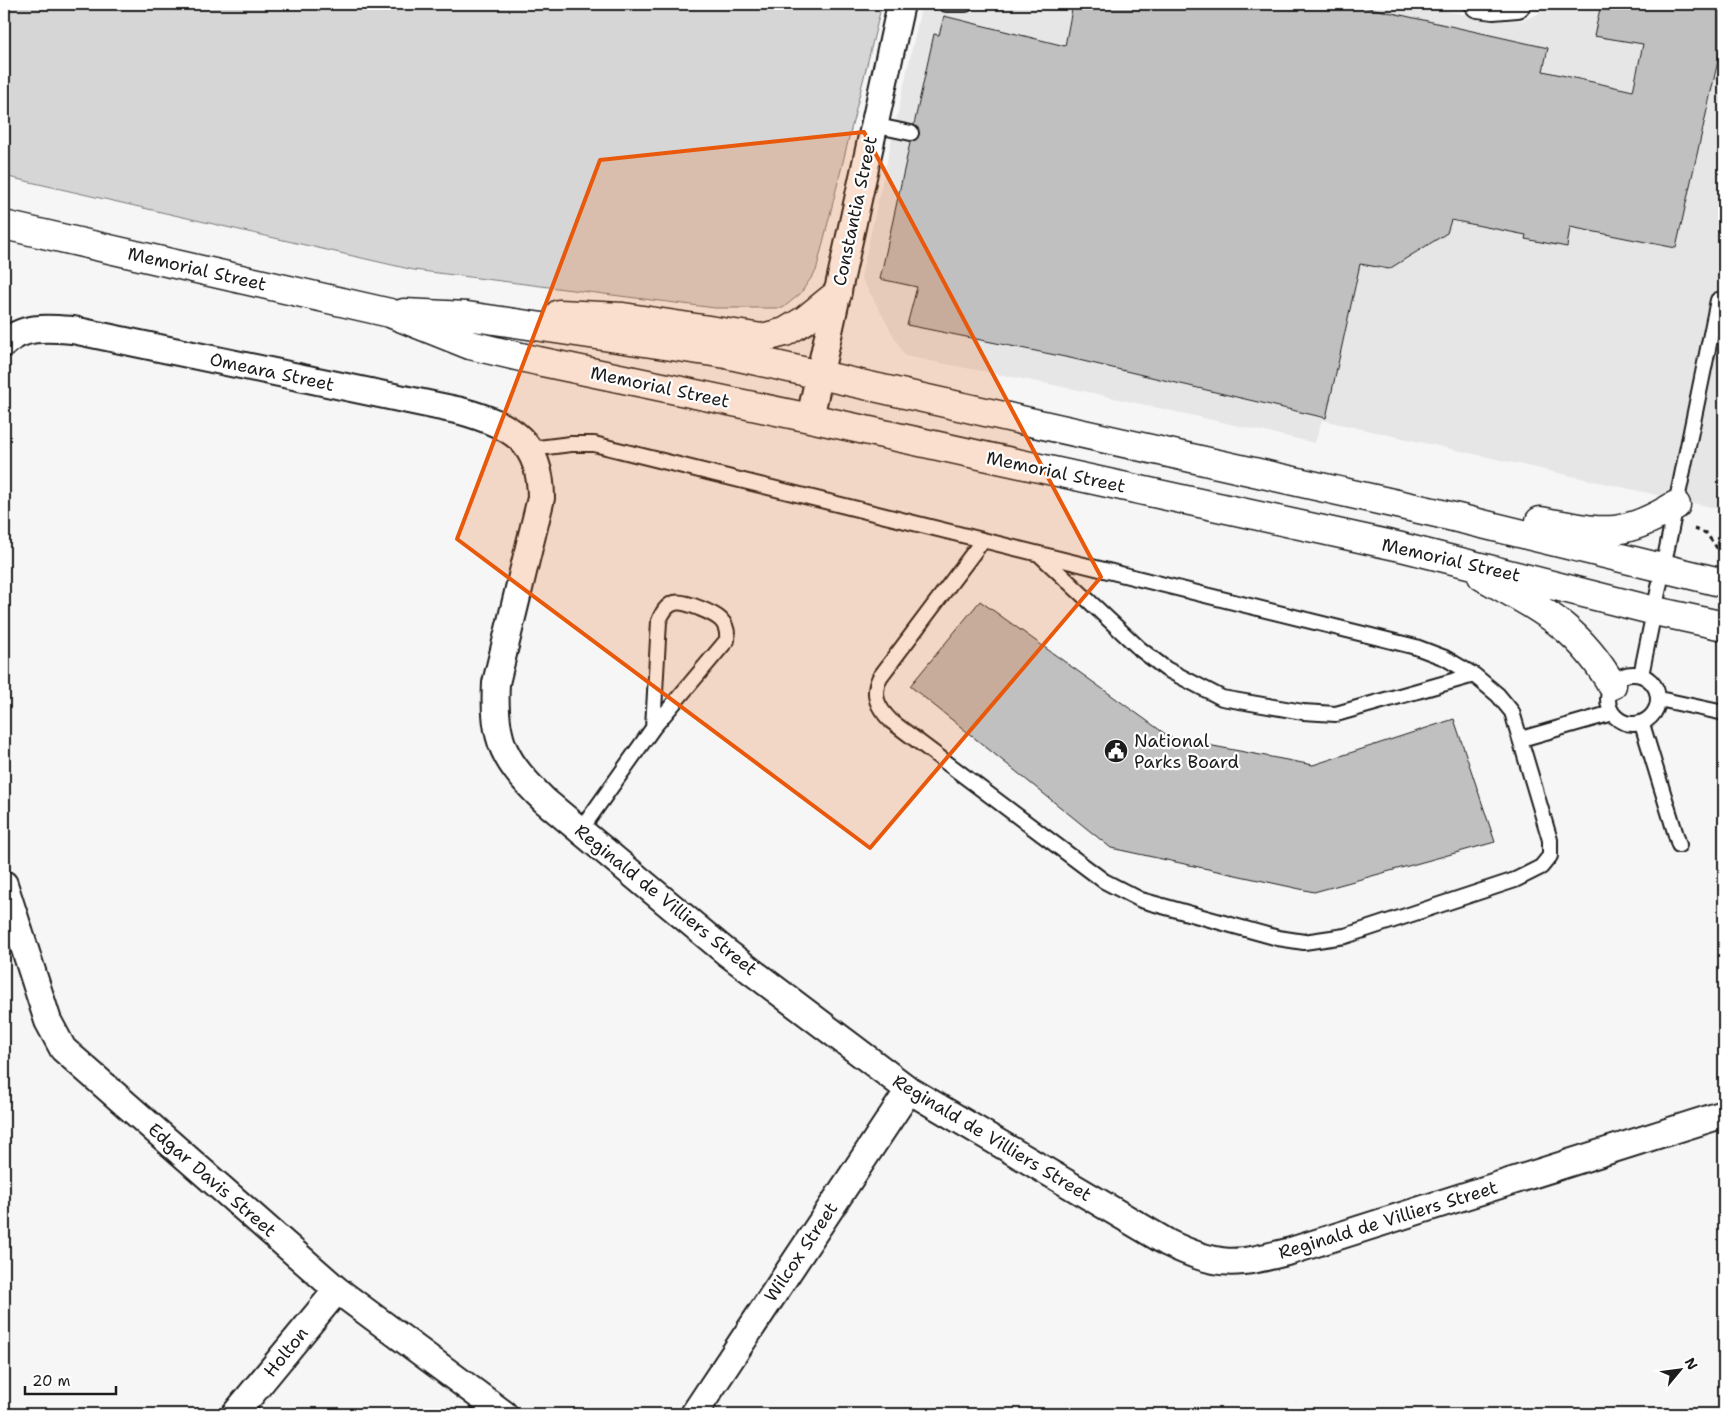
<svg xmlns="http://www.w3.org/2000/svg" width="1728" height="1418" font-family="'Shantell Sans',sans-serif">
<rect width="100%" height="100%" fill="#f6f6f6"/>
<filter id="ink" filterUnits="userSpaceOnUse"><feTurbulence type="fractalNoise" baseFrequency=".02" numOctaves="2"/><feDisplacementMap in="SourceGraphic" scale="10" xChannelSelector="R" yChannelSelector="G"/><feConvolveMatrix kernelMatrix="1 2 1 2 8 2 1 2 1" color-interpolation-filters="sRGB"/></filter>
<g filter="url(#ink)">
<path fill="#e6e6e6" d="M922 4H1409L1500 21 1523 20 1538 14 1549 4H1724V510L1322 420 1315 443 1074 389 905 356 861 277Z"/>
<path fill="#d6d6d6" stroke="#797979" d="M4 4H882L816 271 800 294 783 308H715L414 270 4 176Z"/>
<path fill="#c0c0c0" stroke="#1c1c1c" d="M1073 4H1352L1548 48 1543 71 1633 91 1643 44 1594 36 1601 4H1724V34L1676 248 1570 227 1567 247 1525 239 1526 235 1451 220 1447 233 1389 269 1360 264 1326 418 1070 358 907 325 917 287 880 279 934 34 939 35 944 16 1065 46Z
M980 601 1171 738 1313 765 1454 719 1495 842 1314 892 1111 848 910 686Z"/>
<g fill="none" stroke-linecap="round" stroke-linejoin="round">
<g stroke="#1c1c1c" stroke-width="18">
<path id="lane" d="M946 4H966
M873 125 911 133
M530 449 571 444H594L1416 647 1445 658 1474 675 1498 695 1512 712 1550 840V856L1541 867 1515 880 1345 936 1304 942 1278 938 1141 900 1104 881 891 721C878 708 871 695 880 677L983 540
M1040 555 1140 649 1166 669 1222 698 1303 712 1336 714 1474 675
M1608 699a25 25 0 1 1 50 0a25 25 0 1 1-50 0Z
M1641 675 1718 300
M1659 699 1724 713
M1642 724 1679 845
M1521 739 1612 713
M580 831 653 728 727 640C729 620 716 615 699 608 679 600 668 598 659 621L653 728"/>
</g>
<g stroke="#1c1c1c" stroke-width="30">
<path id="street" d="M1478 4 1493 6 1517 4
M4 344C23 325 48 328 73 330L461 411C511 425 541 441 541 498L496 683C493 742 504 761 545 801L726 952 909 1090 1168 1243C1220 1268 1236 1265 1291 1251L1724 1114
M810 418 901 4
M4 884 48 1021 63 1049 337 1290 504 1414
M235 1414 337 1290
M694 1414 909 1090"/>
</g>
<g stroke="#1c1c1c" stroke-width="31">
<path id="highway" d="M4 225 390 313 470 345 538 361 810 418 1401 547 1655 611 1724 626
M404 313 467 316 726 354 1437 513 1724 583
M559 314 623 317 762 338 785 332 805 320 837 294
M1540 521C1602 532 1619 540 1676 505
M1482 576C1540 609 1577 625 1612 685"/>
</g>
<path stroke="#1c1c1c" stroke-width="3" stroke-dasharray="5 4" stroke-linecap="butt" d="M1694 529 1706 533 1720 552"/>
<use href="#lane" stroke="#fff" stroke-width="14"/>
<use href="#street" stroke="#fff" stroke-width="26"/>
<use href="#highway" stroke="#fff" stroke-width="28"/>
</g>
</g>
<path fill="#e8590c" fill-opacity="0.2" stroke="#e8590c" stroke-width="4" stroke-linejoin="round" d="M864 132 1101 577 870 848 457 539 600 160Z"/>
<defs>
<g id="civic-disc" transform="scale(1.25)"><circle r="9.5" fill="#1c1c1c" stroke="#fff"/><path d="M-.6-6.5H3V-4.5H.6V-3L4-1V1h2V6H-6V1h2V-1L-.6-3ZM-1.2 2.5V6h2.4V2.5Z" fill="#fff"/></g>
</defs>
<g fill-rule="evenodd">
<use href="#civic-disc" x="1116" y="751"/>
</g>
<g text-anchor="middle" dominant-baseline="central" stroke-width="4.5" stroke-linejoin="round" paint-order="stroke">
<g font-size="18" fill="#1c1c1c" stroke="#fff">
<text transform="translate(855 211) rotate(-78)">Constantia Street</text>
<text transform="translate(197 269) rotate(13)">Memorial Street</text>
<text transform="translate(272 372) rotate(12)">Omeara Street</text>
<text transform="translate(660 387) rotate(12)">Memorial Street</text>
<text transform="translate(1056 472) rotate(12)">Memorial Street</text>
<text transform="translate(1451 560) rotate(13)">Memorial Street</text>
<text transform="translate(666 900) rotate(39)">Reginald de Villiers Street</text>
<text transform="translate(992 1138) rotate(31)">Reginald de Villiers Street</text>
<text transform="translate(212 1180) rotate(41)">Edgar Davis Street</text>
<text transform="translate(1388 1220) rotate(-17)">Reginald de Villiers Street</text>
<text transform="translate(801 1252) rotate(-56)">Wilcox Street</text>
<text transform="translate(286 1352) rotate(-51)">Holton</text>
</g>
<g font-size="18" fill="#1c1c1c" stroke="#fff" text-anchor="start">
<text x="1134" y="741">National<tspan x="1134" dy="21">Parks Board</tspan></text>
</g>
</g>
<rect width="1728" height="1418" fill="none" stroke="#fff" stroke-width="20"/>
<rect x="10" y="10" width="1708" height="1398" fill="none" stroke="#1c1c1c" stroke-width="2" filter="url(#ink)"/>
<g transform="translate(1680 1370) rotate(61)" stroke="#ffffff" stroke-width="4" paint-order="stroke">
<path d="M0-4L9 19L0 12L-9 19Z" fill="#1c1c1c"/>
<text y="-8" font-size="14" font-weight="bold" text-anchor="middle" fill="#1c1c1c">N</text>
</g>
<path d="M25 1386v8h91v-8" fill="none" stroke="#1c1c1c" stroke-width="2.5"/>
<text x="32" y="1386" font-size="15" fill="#1c1c1c" stroke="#ffffff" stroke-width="4" paint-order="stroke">20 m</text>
</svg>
